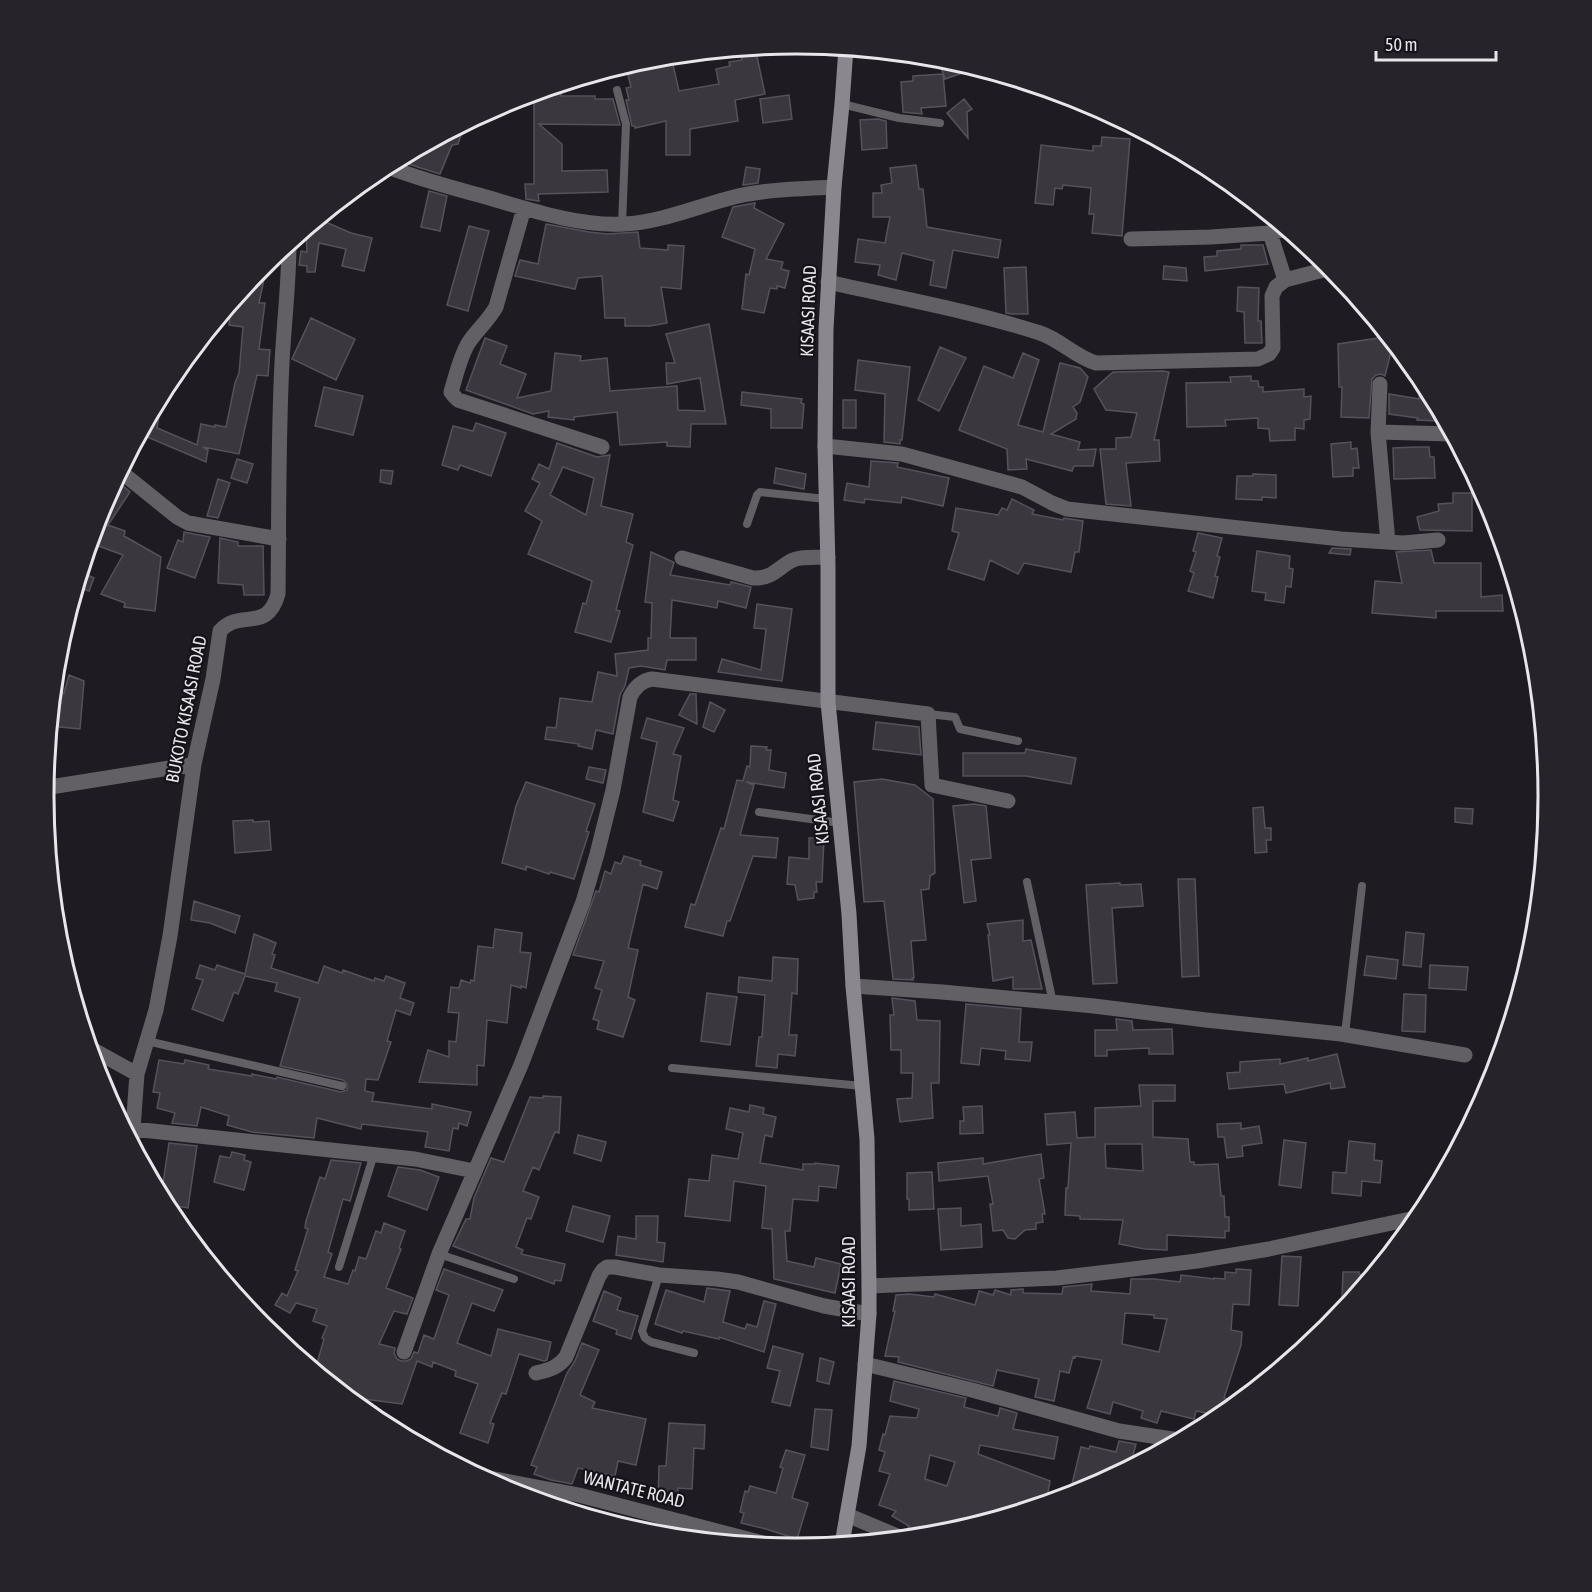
<svg xmlns="http://www.w3.org/2000/svg" width="1592" height="1592" font-family="'Asap Condensed',sans-serif">
<rect width="100%" height="100%" fill="#1f1b23"/>
<path fill="#3b373f" stroke="#56525b" stroke-width="1.5" fill-rule="evenodd" d="M756 52 765 94 735 100 738 121 690 129V155H666V121L635 128V126H632L626 100H629L626 88 631 87 628 75 632 74 630 64 650 58 671 56 679 91 719 84 716 69 730 66 729 62 742 60 741 55Z
M938 58H943L977 68 945 79Z
M943 74 946 106 921 108 922 114 903 112 901 82 913 81V76Z
M553 87H561V96H595V99H613L620 125 539 124 562 144V171L607 170 608 192 538 194 539 201 526 199 525 184H534V93Z
M789 95 792 119 763 123 760 99Z
M964 99 972 109 967 112 968 138 947 113Z
M878 119 886 121 887 148 862 150 860 120Z
M465 124 458 144 452 145 440 174 408 164 431 146H424Z
M1102 137 1130 139 1122 236 1092 233 1094 214H1089L1091 188 1063 185 1062 189 1055 188 1053 205 1035 203 1041 145 1093 151V146H1101Z
M916 165 919 189H923L927 227 1001 240 998 258 953 250 946 288 930 285 934 261 902 253 896 280 878 275 880 265 855 262 858 239 885 243 890 217H873V193H882L881 185 892 183 890 168Z
M746 167 760 169 758 183 743 185Z
M429 191 447 196 440 231 421 227Z
M755 203 754 208 784 224 766 259 783 262 781 269 789 271 785 288 777 286V289L770 288 764 313 742 309 746 274 749 275 755 249 722 237 733 207Z
M318 220H321L351 233 372 238 364 271 342 266 346 249 319 243 315 272H307V266L299 265 301 251 307 252 306 229Z
M546 224 589 232 607 234 638 232 640 248 668 250V245L684 246 681 289 661 287 667 323 650 326H625V318H605L602 276 578 278 575 289 515 276 520 260 538 264Z
M469 226 489 231 468 311 447 305Z
M1241 245H1263L1268 264 1205 271 1204 257 1217 256V251L1241 249Z
M268 260 259 303H265L259 349 270 350 268 376 257 375 239 454 203 447 208 450 206 462 140 434 160 397 162 398 157 428 197 445 201 424 215 427V425L226 427 235 383 239 373 243 327 229 325 232 302Z
M1164 266 1186 268 1187 281 1163 279Z
M1026 267 1028 314H1012L1006 313 1004 268Z
M1238 287 1259 288 1258 321H1261L1262 343H1245L1244 312 1237 311Z
M311 318 355 339 336 380 292 359Z
M709 324 726 424H691L690 447 667 446V442L620 445 617 412 574 417V420L548 417 549 411 533 414 466 390 485 338 507 346 500 364 526 374 517 398 551 391 555 353 581 356 580 361 607 358 610 391 677 386 678 410 705 411 700 378 667 384 666 363H675L666 334Z
M1385 337H1388L1401 353 1391 352 1385 376 1381 374 1376 375 1372 379 1369 418 1341 417 1342 387H1339L1338 344Z
M940 347 966 358 939 411 918 400Z
M1023 353 1039 360 1018 425 1043 432 1060 363 1080 368 1088 377 1080 402 1073 407 1077 413 1076 419 1051 434 1080 442 1078 450 1096 449 1093 466H1074L1072 471 1026 459 1027 469 1008 470 1007 449 959 430 984 366 1013 378Z
M858 360 910 367 902 440H900V444L884 442 885 394 855 390Z
M1163 371 1169 372 1154 440H1159L1160 461 1126 463 1131 506 1106 504 1100 449H1116V438L1131 437 1137 413 1106 410 1094 389 1113 372Z
M1251 376V381H1258L1259 387H1263V392L1304 389V397L1311 396 1310 419 1304 420V429L1295 428V440L1270 441 1269 429 1258 428V418L1225 420 1226 426 1187 427 1186 383 1231 382 1230 377Z
M1421 377 1439 411 1438 421 1417 420 1418 418 1389 414V394L1419 399Z
M324 387 363 396 353 435 315 426Z
M742 392 802 399 801 403 804 404 802 428H771V409L741 405Z
M843 400H856V428H843Z
M476 423 506 433 491 476 460 465 458 470 442 465 453 426 473 431Z
M1351 442V449L1357 448 1359 468H1353V476L1333 477 1331 444Z
M557 443 597 457 610 455 601 506 633 514 626 542 633 545 616 610 620 611 611 642 575 632 583 603 586 604 592 581 528 554 542 521 525 511 540 483 532 479 539 464 549 469ZM563 467 594 478 586 515 550 495Z
M1416 447H1429L1430 457H1434L1435 478 1394 479 1393 448Z
M237 459 253 464 247 483 231 478Z
M871 461 898 463 897 467 949 478 943 506 902 497 901 503 865 499 864 503 844 500 847 483 869 487Z
M776 468 806 474 804 489 774 483Z
M381 470 393 471 391 484 380 482Z
M1253 474 1276 475V498L1262 497V500L1236 499 1237 476H1253Z
M218 479 230 483 218 518 207 516Z
M116 480 130 492 108 525 125 531 124 536 161 557 155 611 124 607 125 603 101 594 123 555 93 544 106 507 103 505Z
M1453 493H1472V531L1420 530 1417 517 1439 511 1438 504 1453 503Z
M1012 499 1034 510 1032 514 1063 520 1064 518 1083 521 1079 552H1075L1071 572 1024 563 1018 574 990 560 984 580 948 569 959 533 952 531 956 508 998 515 1002 508 1007 510Z
M184 532 210 537 195 578 167 568 178 540 183 542Z
M1198 533 1222 538 1217 556 1220 557 1215 576 1218 577 1213 598 1188 591 1194 573 1190 571 1196 552 1193 551Z
M220 538 238 542V546H263L264 595H244L243 585 218 583Z
M1332 548 1351 549 1350 555 1329 553Z
M1431 550 1434 563H1481V597L1502 595 1503 611H1436V618L1372 613 1375 581 1402 583 1396 552Z
M1257 551 1290 556 1289 568 1293 569 1291 587 1286 586 1284 603 1265 600 1266 593 1252 591Z
M651 552 673 562 674 563 670 575 730 585 731 582 751 587 746 608 718 601 717 608 672 600 670 638H696V660H667L665 670 641 666 629 668 625 686 620 695 613 734 596 730 592 749 578 746 579 744 545 739 547 727 556 728 560 698 592 702 598 672 617 676 615 654 648 650V638H651L652 603 645 602Z
M83 573 94 578 89 591 77 587Z
M757 604 792 609 782 681 718 672 722 659 761 670 766 629 754 628Z
M69 675 84 681 80 729 50 726 53 703H61L62 693H64Z
M690 694H696L697 724 679 715Z
M710 702 725 710 714 732 703 727Z
M647 718 684 728 673 754 681 756 673 800 679 802 673 821 643 812 657 742 641 738Z
M876 722 919 727 921 755 873 749Z
M751 746 767 747 766 750H771L769 770 786 773 784 788 746 782 754 785 740 835 778 838 776 858 753 856 730 921H727L723 936 685 927 691 904 695 905 721 828 724 829 737 780 743 781 747 766 750 767Z
M1026 749 1076 758 1071 784 1026 776H963V753H1025Z
M589 767 606 770 603 783 586 779Z
M882 779 915 785 933 799 935 873 930 876 929 889 921 890 926 940 911 941 914 978H912L913 980 893 979 884 901 864 902 854 782Z
M526 782 595 804 586 831 589 832 574 879 550 872 549 874 526 866V870L502 863 516 806Z
M974 804 986 806 991 858 971 860 976 901 964 903 953 806Z
M1263 807 1265 828H1271V840H1266L1267 852 1255 853 1253 808Z
M1455 808 1473 809 1472 824 1455 822Z
M253 820V822L269 821 271 850 235 853 233 821Z
M809 838H824L822 882H816L817 892H814V898L798 900 795 885 787 884 789 857 809 859Z
M624 856 641 861 640 865 662 872 657 889 643 884 628 948 638 950 628 997 635 1000 623 1037 597 1029 599 1021 593 1019 602 990 595 988 604 961 573 955 596 891 599 892 605 871 611 874 615 862 621 864Z
M1178 879H1195L1199 976 1182 977Z
M1120 883V885L1141 884 1143 906 1112 908 1117 983 1093 984 1086 885Z
M194 901 240 916 235 933 210 923 191 920Z
M1023 920V941L1031 940 1042 989H1013V977L993 981 988 935H990L987 924Z
M495 929 522 933 520 952 531 953 526 988 521 986V988L511 985 507 1023 487 1020 484 1066 477 1065V1085L419 1082 428 1050 449 1057V1041L456 1042 459 1013 448 1012 451 987 459 988 461 980 470 983 471 980 474 981 478 946 493 948Z
M1406 932 1424 934 1421 967 1403 965Z
M254 934 276 943 272 954 275 955 271 968 318 983 324 966 342 973 343 970 374 981 375 978 384 981 386 976 405 983 400 998 414 1003 410 1015 396 1010 387 1041 391 1042 378 1080 366 1079 365 1091 374 1093 372 1101 432 1109V1104L471 1112 467 1126 459 1123 458 1129 453 1128 449 1151 425 1147 428 1132 362 1124 361 1129 317 1118 314 1138 252 1132 227 1125 229 1116 201 1107 197 1126 172 1123 175 1113 157 1108 160 1093 153 1092 159 1060 184 1064 185 1060 209 1065 208 1069 252 1076V1074L276 1079 277 1077 341 1092 347 1090V1084L343 1080 280 1066 300 998 275 991 277 983 245 976 238 994 234 992 223 1021 192 1009 203 980 196 978 200 965 215 970 217 965 245 974Z
M1367 956 1398 960 1396 979 1364 975Z
M773 957 798 959 797 994 792 993 789 1035H797L795 1056 778 1054 777 1068 756 1066 759 1037H762L765 995 738 992 739 977 772 981Z
M1430 965 1468 967 1466 990 1429 988Z
M707 993 737 997 730 1045 701 1041Z
M1404 994 1426 995 1425 1032 1402 1031Z
M892 998 915 1001 917 1020 940 1021 939 1083H931L933 1118 900 1122 897 1099 912 1098 913 1073H901V1050H891L890 1015H894Z
M966 1004 1021 1009 1019 1042H1032L1030 1061 1005 1059 1006 1051 981 1048 979 1065 961 1063Z
M1116 1019 1132 1021 1133 1030 1172 1029 1173 1054H1149V1048L1107 1050V1056H1095V1030H1117Z
M1337 1054 1345 1087 1331 1089 1330 1083 1286 1093 1284 1084 1229 1089 1227 1073 1240 1072V1062L1280 1059V1064L1308 1058V1061Z
M1139 1085H1175V1101H1153V1137L1188 1139 1190 1162H1194V1165L1218 1164 1221 1196H1224L1225 1217H1229V1231H1225V1238L1167 1235V1250L1145 1249 1119 1244 1123 1220 1080 1219V1216L1065 1215 1066 1188H1068L1071 1143 1047 1145 1045 1114 1075 1112 1077 1138 1095 1137V1108L1141 1106ZM1105 1144H1142L1143 1171 1106 1168Z
M543 1096 561 1097 559 1133 555 1132 539 1170 533 1167 523 1191 539 1197 531 1219 527 1218 516 1247 523 1250 521 1254 565 1264 561 1281 555 1280 554 1284 453 1246 466 1219H470L474 1198 491 1158 504 1162 530 1097 543 1098Z
M750 1105 764 1108 763 1114 776 1117 772 1137 765 1135 760 1163 803 1170V1164H815V1163L839 1166 836 1188 819 1186 818 1201 793 1199 790 1231H785L787 1261 814 1267 816 1258 841 1264 835 1293 774 1279 772 1229 762 1228 766 1186 734 1181 730 1221 685 1216 689 1179 709 1181 712 1155 738 1159 743 1133 726 1129 730 1108 749 1112Z
M982 1106 983 1133 960 1134V1121H964L963 1107Z
M1241 1123V1129L1259 1126 1262 1143 1242 1146 1243 1156 1227 1158 1224 1137H1218L1217 1124Z
M578 1135 606 1142 601 1161 574 1153Z
M1284 1140 1306 1143 1301 1188 1279 1185Z
M1349 1141 1375 1144 1374 1160 1382 1161 1380 1183 1362 1181 1361 1196 1332 1193 1333 1172 1346 1173Z
M169 1143 197 1146 188 1208 165 1204 161 1196Z
M232 1152 245 1155 244 1160 251 1162 244 1190 214 1182 220 1156 230 1158Z
M1041 1154 1044 1178 1039 1179 1045 1214H1042L1043 1222 1036 1223V1229L1025 1230 1015 1239 1008 1238 1003 1230 993 1231 990 1204H993L988 1176 939 1181 938 1163 983 1158V1164Z
M331 1160 361 1163 350 1201 343 1199 328 1252 332 1254 324 1277 348 1284 353 1270 355 1271 359 1257 366 1259 376 1231 381 1233 384 1223 405 1231 399 1248 401 1249 386 1288 413 1298 407 1314 394 1311 379 1344 395 1348 394 1353 397 1359 401 1361H406L411 1359 414 1352 418 1353 424 1335 434 1339 449 1295 436 1290 444 1269 503 1290 494 1311 472 1303 457 1343 491 1356 498 1329 551 1342 547 1360 544 1361 519 1354 506 1394 502 1393 490 1423 494 1424 488 1443 460 1433 478 1384 455 1376 456 1371 433 1362 432 1367 417 1361 402 1404 348 1397 315 1370 324 1339 322 1338 327 1326 313 1321 317 1309 296 1303 290 1313 275 1305 282 1293 287 1296 298 1271 295 1270 308 1229 305 1228 306 1221 320 1177 325 1179Z
M398 1167 420 1170 439 1177 427 1210 388 1196Z
M932 1172 934 1209 909 1210V1199H907V1173Z
M573 1206 610 1216 603 1242 566 1231Z
M961 1208V1226L981 1224 982 1247 941 1250 938 1209Z
M636 1216H658L657 1242 665 1243 663 1262 616 1255 618 1236 636 1239Z
M1282 1256 1301 1257 1298 1306 1279 1305Z
M1236 1269 1251 1270 1249 1305 1233 1304 1231 1330 1242 1332 1241 1345 1224 1398 1238 1402 1221 1416 1196 1411 1194 1419 1161 1411 1157 1423 1141 1418 1143 1411 1113 1402 1110 1414 1087 1408 1102 1360 1075 1356V1358L1073 1357 1069 1373 1060 1371 1054 1401 1035 1397 1039 1379 997 1370 993 1386 898 1362 899 1357 885 1356 895 1311H893L896 1295 909 1294 934 1297 935 1294 975 1305 979 1291 993 1295 995 1290 1011 1295V1290L1023 1289V1293L1062 1294 1063 1287 1092 1284 1091 1291 1130 1294 1131 1279H1154L1180 1282 1181 1275 1214 1279V1278L1225 1279V1272L1236 1273ZM1125 1313 1154 1315V1318L1167 1319 1159 1352 1122 1344Z
M1343 1272H1359V1274L1371 1275 1353 1298H1342Z
M707 1288 730 1291 723 1322 745 1329 747 1324 757 1327 764 1301 776 1304 764 1352 719 1337V1339L683 1331 682 1333 655 1324 666 1290 704 1302Z
M604 1291 621 1298 617 1310 638 1316 631 1339 616 1334 617 1330 593 1321Z
M582 1343 599 1350 580 1395 595 1402 592 1408 646 1419 636 1465 618 1461 615 1476 578 1468 572 1484 551 1480 534 1474 537 1467 531 1465 567 1373 575 1361Z
M773 1346 803 1354 790 1406 772 1402 780 1371 767 1368Z
M820 1358 834 1362 829 1384 817 1381Z
M894 1381 966 1398 964 1407 998 1416 1000 1408 1017 1413 1013 1429 1058 1437 1054 1459 980 1445 978 1454 1050 1481 1046 1503 1038 1505 1019 1502 1017 1511 937 1535 922 1530 919 1535 908 1527 909 1526 892 1516 896 1511 879 1505 890 1474 879 1471 885 1452 879 1450 883 1434 885 1435 890 1416 917 1418 919 1409 890 1401ZM930 1455 955 1462 947 1486 925 1479Z
M815 1409 832 1410 828 1450 811 1447Z
M669 1423 705 1425 704 1449 694 1448 692 1489 678 1488V1504L658 1503 659 1466H666Z
M1119 1441 1136 1444 1130 1466 1084 1491 1069 1496 1081 1447 1089 1449 1090 1446 1116 1452Z
M786 1450 805 1455 792 1498 808 1503 797 1539 766 1529 741 1523 744 1513 740 1512 745 1491 748 1492 750 1486 776 1493 783 1468 780 1467Z"/>
<g fill="none" stroke-linecap="round" stroke-linejoin="round">
<path stroke="#636065" stroke-width="8" d="M617 90 626 124 622 225
M842 104 899 118 940 123
M747 524 757 495 760 492 826 499
M928 714 955 717 960 729 1018 741
M759 812 840 823
M1027 882 1053 1003
M1345 1034 1362 886
M147 1041 342 1086
M672 1068 862 1086
M439 1254 514 1279
M339 1267 374 1154
M659 1275 642 1331 645 1338 651 1342 694 1353"/>
<path stroke="#636065" stroke-width="15" d="M386 166C418 179 453 188 486 197 527 209 580 227 624 224 662 222 698 206 734 197 766 189 800 189 834 187
M524 208 496 307C488 321 478 329 469 342 460 356 456 376 451 392L454 396 458 400 602 447
M1270 233 1285 280
M1131 239 1211 237 1270 233 1286 229
M828 282C899 298 971 311 1040 333 1061 340 1075 357 1096 363L1258 359 1269 354 1273 348 1272 296 1276 287 1285 280 1331 268
M1380 384 1378 432 1388 542
M1378 432 1451 434
M825 446 902 454 1022 487 1052 503 1067 509 1341 539 1403 543 1438 540
M120 471 177 517 188 523 279 539
M682 558 753 578C773 579 778 567 793 560 802 556 818 558 828 557
M44 788 194 764
M853 986 942 992 1094 1006 1206 1020 1341 1034 1465 1055
M90 1048 137 1074
M133 1129 415 1159 474 1171
M132 1142 137 1074 156 1010 170 936 194 764 213 679 220 631C240 608 267 634 278 594 279 517 278 440 282 363 284 323 289 283 289 243
M869 1286 1057 1278 1125 1270 1197 1261 1269 1249 1420 1217
M404 1352 439 1254 521 1065 583 902 597 854 613 790 630 697C635 687 641 681 652 679L928 714 932 785 1008 801
M865 1364 972 1390 1119 1431 1179 1440
M536 1373C548 1370 558 1368 566 1357L599 1276 603 1270 607 1267H615L659 1275 717 1279 738 1282 824 1306 869 1314
M479 1476 579 1495 778 1547
M847 1515 902 1538
M681 1537 684 1522"/>
<path stroke="#8a878e" stroke-width="15" d="M842 1544 859 1446 869 1314V1286L867 1139 853 986 849 914 828 702V567L825 446 826 329 834 187 842 104 846 48"/>
</g>
<g text-anchor="middle" dominant-baseline="central" stroke-width="4.5" stroke-linejoin="round" paint-order="stroke">
<g font-size="18" fill="#e8e5eb" stroke="#161219">
<text transform="translate(808 311) rotate(-88)">KISAASI ROAD</text>
<text transform="translate(186 709) rotate(-79)">BUKOTO KISAASI ROAD</text>
<text transform="translate(818 799) rotate(-96)">KISAASI ROAD</text>
<text transform="translate(848 1282) rotate(-90)">KISAASI ROAD</text>
<text transform="translate(634 1489) rotate(14)">WANTATE ROAD</text>
</g>
</g>
<path d="M0 0H1592V1592H0ZM54 796a742 742 0 1 1 1484 0a742 742 0 1 1-1484 0Z" fill="#27232a" fill-rule="evenodd"/>
<path fill="none" stroke="#e8e5eb" stroke-width="3" d="M54 796a742 742 0 1 1 1484 0a742 742 0 1 1-1484 0Z"/>
<path d="M1376 51v9h120v-9" fill="none" stroke="#e8e5eb" stroke-width="3"/>
<text x="1385" y="51" font-size="18" fill="#e8e5eb" stroke="#161219" stroke-width="4.5" paint-order="stroke">50 m</text>
</svg>
